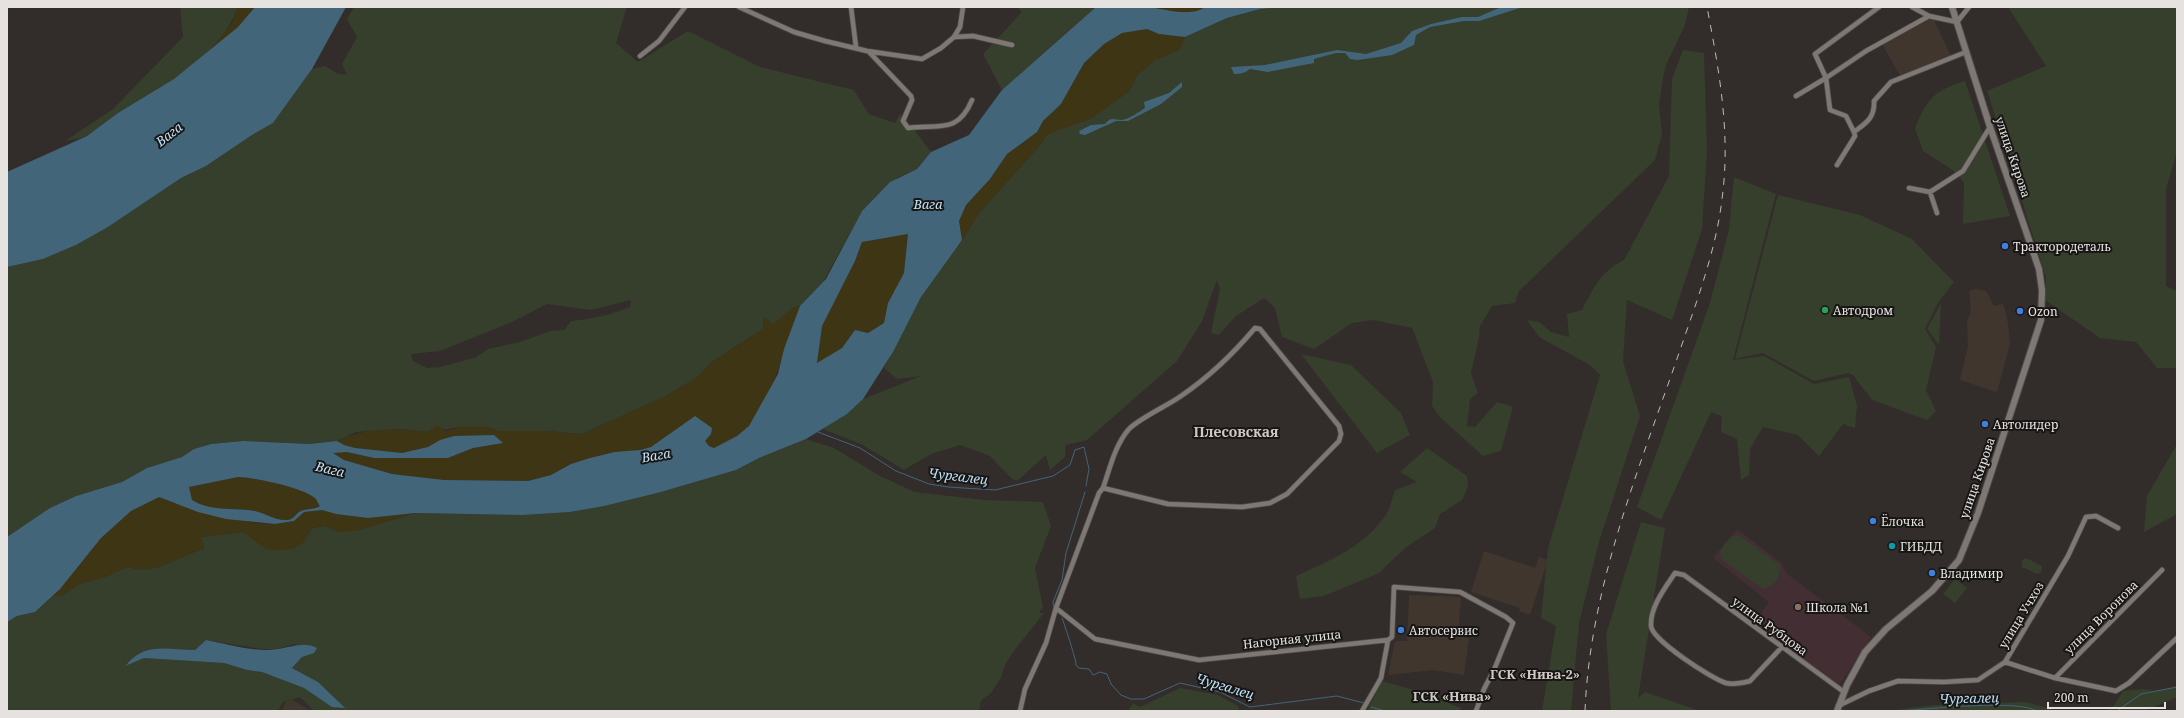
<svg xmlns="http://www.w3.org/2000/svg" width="2184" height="718" font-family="'Noto Serif',serif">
<rect width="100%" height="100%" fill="#322d2a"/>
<path fill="#40362e" d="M1933 18 1951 56 1901 77 1882 44 1922 22Z
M1975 289 1986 291 1994 306 2003 304 2007 317 2010 344 1997 392 1960 380 1968 346 1967 321 1971 312 1969 291Z
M1484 551 1535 568 1539 557 1548 560 1530 615 1519 611 1520 608 1471 592Z
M1409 595 1461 597 1458 636 1469 638 1464 675 1433 670 1388 675 1395 641H1407Z
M288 697 311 711H281Z"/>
<path fill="#432f33" d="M1737 529 1782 563 1786 573 1871 637 1839 686 1754 624 1769 602 1713 558Z"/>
<path fill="#363e2c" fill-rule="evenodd" d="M180 7H238C220 56 168 83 126 109 113 117 101 128 88 135 82 139 72 139 65 141L113 109 183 37Z
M354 7H627L616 43 638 62 688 31 760 67 854 90 868 113 871 115 895 123 900 114 906 119 931 152 917 169 898 177 876 196 862 211 822 284 800 306 793 308 773 325 764 318 763 329 712 362 699 376 666 396 582 434 546 431H498L486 427H461L428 432 400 429 356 432 337 441 309 444 243 441 211 444 194 449 182 457 147 468 122 482 76 496 50 508 7 537V267L43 259 76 245 108 227 181 178 206 166 252 135 273 123 312 69 325 66 338 74 347 75 342 64 357 37 347 19ZM631 300 630 307C611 315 592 319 571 321L564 330 550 331 520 342 488 349 476 357 441 367 427 368 413 361 411 354 440 351 512 322 547 304 591 310Z
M1017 7H1096L1002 90 983 54 1022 12Z
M1283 7H1689L1685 25 1666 65 1663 78 1659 105 1662 135 1655 160 1519 291 1515 303 1492 306 1480 326 1479 338 1471 373 1478 393 1470 399 1467 426 1475 427 1497 402 1513 407 1501 451 1483 456 1440 417 1432 406 1433 382 1412 328 1373 320 1352 323 1314 349 1282 337 1275 308 1264 298 1236 316 1219 335 1211 333 1220 289 1217 280 1202 321 1177 361 1087 440 1066 445 1065 457 1050 470 1046 455 1017 481 1011 478 990 456 960 445 931 454 904 470 861 444 822 429 847 414 863 399 921 376 897 379 884 368 921 297 937 272 962 240 979 213 1041 144 1047 134 1092 118 1130 90 1137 75 1155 60 1179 50 1185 37 1227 18 1260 9Z
M2008 7H2177V152L2166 189V286L2177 291V368H2157L2136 342 2100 338 2045 300 2046 277 1987 91 2046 66Z
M1683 50 1704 53 1707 151 1702 229 1672 320 1627 300 1623 361 1640 416 1599 542 1579 623 1571 711H1542L1556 626 1541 618 1548 548 1600 375 1590 365 1539 337 1527 320 1539 322 1551 332 1569 337 1567 314 1582 310C1593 289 1601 271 1624 260L1669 176 1672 79Z
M1965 81 2010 216 1963 224 1964 183 1954 171 1923 151 1915 128C1927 98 1934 91 1965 81Z
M1734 177 1776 194 1733 360 1764 356 1814 384 1849 377 1857 405 1855 428 1843 424 1819 456 1798 435 1763 427 1750 449 1749 475 1741 480 1737 439 1721 432 1722 416 1711 412 1712 410 1661 520 1637 507 1710 303 1729 229Z
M1778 195 1860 215 1912 239 1954 282 1938 303 1925 329 1936 347 1926 390 1936 411 1927 420 1872 400 1853 375 1848 373 1814 381 1763 353 1735 359Z
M1941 303 1939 345 1927 329Z
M1301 354 1351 365 1401 413 1410 435 1377 453Z
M806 439 834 448 880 476 915 492 984 500 1043 502 1051 526 1035 568 1043 607 1039 613H1044L1013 652 1005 665 1001 678 991 693 981 701 979 711H314L300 697 283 702 278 711H7V622L17 616 35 612 53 596H62L79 584 105 577 127 567 143 570 159 567 204 548 200 537 243 532 268 550 303 542 312 528 324 526 338 531H355L415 513 523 515 570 512 661 492 736 470 759 458ZM206 640 262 649H277L295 644 314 652 302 657 292 668 318 682 313 694 304 688 262 672 247 670 224 663 144 658 125 665C138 648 175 650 195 650Z
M2177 444V514L2144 532 2147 496Z
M1427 448 1467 476 1468 487 1462 500 1440 514 1435 528 1405 548 1379 573 1324 596 1300 599 1296 576C1329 561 1366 546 1387 513 1391 507 1392 497 1395 490L1417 482 1400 472Z
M1641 522 1665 528 1638 698 1645 692 1700 711H1611L1606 634Z
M1739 535 1780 565C1781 578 1775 585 1763 589L1721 559 1720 550 1731 537Z
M2026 558 2042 566 2041 573 2037 574 2022 567V560Z
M1955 579 1967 588 1955 603 1943 594Z
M1382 681 1425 693 1461 708 1459 711H1367Z
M2177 686V697L2145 711H2104L2114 705 2123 691 2143 689 2157 691Z
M1180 688 1218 695 1238 706 1239 711H1128L1133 703 1140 707Z
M2026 702 2058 711H1892C1937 702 1981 704 2026 702Z"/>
<path fill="#3e3515" d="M238 7H255L238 27 211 49 232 23Z
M1147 7H1205C1191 17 1163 9 1147 7Z
M1147 29 1159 34 1185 37 1179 50 1155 60 1137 75 1130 90 1110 105 1092 118 1047 134 1041 144 979 213 962 240 959 221 966 205 990 179 1007 154 1037 132 1043 121 1061 104 1084 63 1104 44 1122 33Z
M908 234 904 273 888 303 884 323 868 333 855 330 842 348 817 364 821 326 855 261 862 242Z
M800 306C787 342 778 379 758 412 755 417 752 423 748 427 738 437 726 442 714 448L709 446 704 441 711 434 682 424 667 437 651 447 571 464 551 475 528 481 444 480 392 474 344 460 333 453 347 452 374 458H448L473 448 502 443 494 435 440 440 428 447 402 453 355 448 344 445 337 441C369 427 393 428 428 432L437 425 445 431 461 427H486L498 431H546L582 434 666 396 699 376 712 362 763 329 764 317 773 324 793 308Z
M238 477C254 477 304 488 315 498 317 500 318 504 320 506 314 509 306 509 299 512 295 515 293 520 287 520 276 521 265 513 255 511 231 507 214 512 192 500L188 487Z
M159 497 176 504 255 523 275 524 294 521 304 512 322 510 336 514 368 518 415 513 355 531 338 532 324 526 312 528 304 542 295 548 282 550H268L243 532 201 537 204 548 159 567 143 570 127 567 105 577 79 584 62 596H53L101 538 131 511Z"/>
<path fill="#436579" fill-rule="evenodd" d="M255 7H346L312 69 273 123 252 135 206 166 181 178 108 227 76 245 43 259 7 267V172L87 136 118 113 174 79 238 27Z
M1096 7C1112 7 1129 6 1146 7 1163 8 1190 18 1205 7H1283L1260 9 1227 18 1185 37 1159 34 1147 29 1122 33 1104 44 1084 63 1061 104 1043 121 1037 132 1007 154 990 179 966 205 959 221 962 240 921 297 893 352 863 399 847 414 806 439 759 458 736 470 661 492 604 506 570 512 523 515 415 513 368 518 336 514 322 510 304 512 294 521 275 524 226 519 198 512 159 497 131 511 101 538 60 589 35 612 17 616 7 622V537L50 508 76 496 122 482 147 468 182 457 194 449 211 444 243 441 309 444 337 441 344 445 355 448 402 453 428 447 440 440 454 436 494 435 503 443 473 448 448 458H374L347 452 333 453 344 460 392 474 444 480 528 481 551 475 571 464 590 458 615 452 640 450 651 447 695 416 712 428 711 434 705 441 709 446 714 448 737 436 749 426 778 374 784 349 800 306 826 279 862 211 890 182 917 169 931 152 969 135 1002 90ZM908 234 904 273 888 303 884 323 868 333 855 330 842 348 817 363 822 326 855 261 862 242ZM238 477C254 477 304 488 315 498 317 500 318 504 320 506 314 510 306 508 299 512 295 515 293 520 287 520 276 521 265 513 255 511 232 507 212 512 192 500L189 487Z
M1501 7H1523L1479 21H1464L1430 27 1416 35 1414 45 1392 55 1358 60 1350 59 1345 53H1336L1314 59V63L1268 72 1250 69C1245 73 1241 74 1234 74L1231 67 1265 65 1337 50 1366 54 1401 43 1412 31 1431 24 1462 17H1478Z
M1182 82V87L1161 104 1128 121H1116L1085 135 1080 134 1079 131 1091 125 1105 124C1111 116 1114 120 1122 120 1129 119 1139 112 1145 108L1144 102 1169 93Z
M206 640C228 644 255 653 278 649 292 647 304 641 317 648L314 653 302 657 292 668 318 682 345 708 332 707 304 688 262 672 247 670 224 663 144 658 125 666C145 641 167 650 195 650Z"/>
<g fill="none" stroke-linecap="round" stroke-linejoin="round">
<path stroke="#436579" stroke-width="1" d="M818 432 860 448 896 471 929 484 948 487 995 490 1053 476 1070 465 1075 450 1084 447 1089 469 1086 486
M1054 608 1053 602 1062 580 1066 553 1085 492
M1062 618C1064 623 1077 662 1076 665L1079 668 1089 669 1093 675 1100 672 1107 674 1111 684 1121 695 1131 699H1144L1180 683 1220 692 1250 707 1337 696 1364 703
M1371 707 1385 711
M1903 711C1924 709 2022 699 2036 711
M2117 711 2141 694 2177 687"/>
<g stroke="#4e4a48" stroke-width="6">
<path id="minor" d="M739 7 794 32 825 41 867 51 922 59 941 48 954 37 960 27 963 7
M851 7 856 47
M1879 7 1815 54 1826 78 1830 110 1846 116 1854 132C1866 123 1875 118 1874 101L1891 82 1966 52
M1912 7 1929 16 1957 22 1969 7
M954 37 973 36 1012 45
M869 52 911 96 912 100 903 121 908 128C939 124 958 134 972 100
M640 56 659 41 685 7
M1796 96 1826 78 1866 51 1929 16
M1837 165 1855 136 1854 132
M1909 188 1930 192
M1937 213 1930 192 1963 171 1990 127
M1103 488C1110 468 1115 445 1129 429 1140 418 1167 406 1181 396 1209 377 1233 354 1255 328L1260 329 1339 426 1341 434 1339 441 1287 494 1270 503 1242 507 1168 504 1103 488 1099 493 1056 608 1095 639 1199 660 1388 640
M1782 647 1750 681C1742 683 1734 685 1726 683 1712 679 1652 640 1651 626 1650 607 1665 588 1675 573L1684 575 1844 692
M2005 662 2055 678 2116 691 2129 683 2177 638
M2055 678 2162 570
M1838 706 1869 691 1898 681 1944 682 1978 680 2005 662 2068 556 2086 517 2096 516 2118 528
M1020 711 1025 689 1046 643 1056 608
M1362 711 1381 678 1388 640 1392 637 1394 587 1460 592 1506 617 1513 623 1494 670 1484 689 1476 711"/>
</g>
<g stroke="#4e4a48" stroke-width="8">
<path id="secondary" d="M1837 711 1847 685 1865 652 1886 629 1932 591 1959 560 1978 513 2041 320 2042 290 2039 269 1990 127 1952 7"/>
</g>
<use href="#minor" stroke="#7e7874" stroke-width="4.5"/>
<use href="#secondary" stroke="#7e7874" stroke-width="6"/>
<path stroke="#bfbbb9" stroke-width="1" stroke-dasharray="7 7" stroke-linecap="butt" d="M1585 711C1590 587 1639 469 1679 353 1696 303 1716 251 1722 199 1731 134 1719 70 1707 7"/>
</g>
<g fill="#3f7fe0" stroke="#181614" stroke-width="1.5">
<circle cx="2005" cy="246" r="4"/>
<circle cx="2020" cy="311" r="4"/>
<circle cx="1985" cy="424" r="4"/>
<circle cx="1873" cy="521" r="4"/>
<circle cx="1932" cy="573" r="4"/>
<circle cx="1401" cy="630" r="4"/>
</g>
<circle fill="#2e9e5b" stroke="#181614" stroke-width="1.5" cx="1825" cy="310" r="4"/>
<circle fill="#0f9aa8" stroke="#181614" stroke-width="1.5" cx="1892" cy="546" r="4"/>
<circle fill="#8d6e63" stroke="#181614" stroke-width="1.5" cx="1798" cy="607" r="4"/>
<g text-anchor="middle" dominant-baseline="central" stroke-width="4" stroke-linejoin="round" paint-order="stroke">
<g font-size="12" fill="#e5e2e0" stroke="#181614">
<text transform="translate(2013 157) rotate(71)">улица Кирова</text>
<text transform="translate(1977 478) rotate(-71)">улица Кирова</text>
<text transform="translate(2021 615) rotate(-59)">улица Учхоз</text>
<text transform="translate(2101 617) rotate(-45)">улица Воронова</text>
<text transform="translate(1770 626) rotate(36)">улица Рубцова</text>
<text transform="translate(1292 639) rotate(-6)">Нагорная улица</text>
</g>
<g font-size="12" fill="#e5e2e0" stroke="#181614" text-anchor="start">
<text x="2013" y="246">Трактородеталь</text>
<text x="1833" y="310">Автодром</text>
<text x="2028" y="311">Ozon</text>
<text x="1993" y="424">Автолидер</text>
<text x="1881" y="521">Ёлочка</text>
<text x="1900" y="546">ГИБДД</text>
<text x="1940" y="573">Владимир</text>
<text x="1806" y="607">Школа №1</text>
<text x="1409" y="630">Автосервис</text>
</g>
<g font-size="13" font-style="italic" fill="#bfe2f9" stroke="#181614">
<text transform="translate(169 134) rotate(-38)">Вага</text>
<text x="928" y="204">Вага</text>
<text transform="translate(656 455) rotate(-10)">Вага</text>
<text transform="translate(330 469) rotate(13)">Вага</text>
<text transform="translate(958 476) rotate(7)">Чургалец</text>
<text transform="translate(1225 686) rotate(17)">Чургалец</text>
<text transform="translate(1969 698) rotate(-1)">Чургалец</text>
</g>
<g font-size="13" font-weight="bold" fill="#cec8c4" stroke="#181614">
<text x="1535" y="674">ГСК «Нива-2»</text>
<text x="1452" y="696">ГСК «Нива»</text>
</g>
<g font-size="14" font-weight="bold" fill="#cec8c4" stroke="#181614">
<text x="1236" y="431">Плесовская</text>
</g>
</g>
<rect width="2184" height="718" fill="none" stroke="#e5e2e0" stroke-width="16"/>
<path d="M2048 702v6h117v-6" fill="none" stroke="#e5e2e0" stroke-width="2"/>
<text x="2054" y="702" font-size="12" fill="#e5e2e0" stroke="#181614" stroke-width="3" paint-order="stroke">200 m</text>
</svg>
